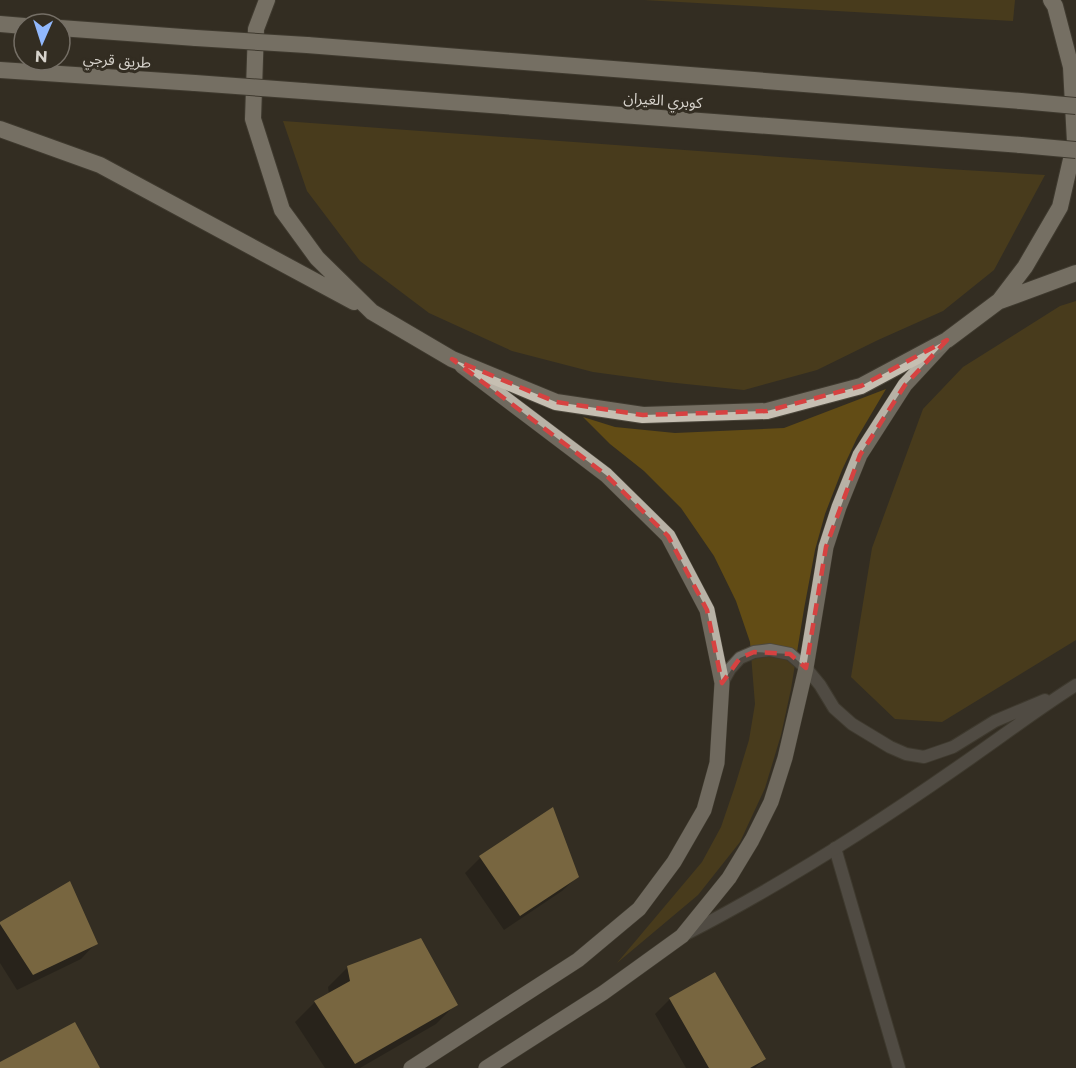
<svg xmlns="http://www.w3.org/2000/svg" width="1076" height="1068" font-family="Montserrat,'Noto Sans Arabic',sans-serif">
<rect width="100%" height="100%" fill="#332d22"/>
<path fill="#624c15" d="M644 0H1015L1013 21Z
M283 121 947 169 1045 175 994 270 943 311 878 340 817 370 744 390 667 382 593 372 512 351 429 313 360 261 307 191Z
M1076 301V640L942 722 895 719 851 677 872 548 923 409 963 367 1060 306Z
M886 389 857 438 842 470 825 514 815 550 804 609 791 689 781 735 765 788 740 842 698 895 617 963 702 862 721 827 735 786 749 740 755 704 750 642 736 601 714 556 681 508 644 471 610 444 583 417 615 427 675 433 784 428Z"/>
<path fill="#0007" d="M553 809 578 876 562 891 504 930 465 873 480 858Z
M0 924 96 943 81 959 17 990 0 963Z
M348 967 456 1004 436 1024 360 1068H325L295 1022 315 1002 329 994 328 987Z
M670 999 764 1059 755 1068H686L655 1014Z"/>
<path fill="#ccab65" d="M553 807 579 877 520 916 479 856Z
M70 881 98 944 33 975 0 924V922Z
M421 938 458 1005 355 1064 314 1001 350 981 347 966Z
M715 972 766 1059 750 1068H709L669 998Z
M75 1022 100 1068H0V1062Z"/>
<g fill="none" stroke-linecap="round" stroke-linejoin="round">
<g stroke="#4d483d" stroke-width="14">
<path id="minor" d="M835 848 899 1068"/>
</g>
<g stroke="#4d483d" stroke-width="14">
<path id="tertiary" d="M722 683 730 669 740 658 754 652 770 650 790 654 806 668 820 685 834 708 852 724 890 747 906 754 924 757 953 747 995 721 1045 700
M686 934C779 886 869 829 955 769 996 741 1035 711 1076 685"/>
</g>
<g stroke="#4d483d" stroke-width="16">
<path id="primary" d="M411 1068 578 960 639 909 674 862 704 810 717 763 722 683 707 610 668 536 606 475 462 366
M486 1068 603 993 682 936 729 878 752 840 771 802 785 758 806 668 826 547 839 507 860 455 905 385 943 344"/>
</g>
<g stroke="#4d483d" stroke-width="18">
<path id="trunk" d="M267 0 256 29 253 119 282 210 317 258 372 312 452 359 556 402 643 415 767 411 861 386 947 340 999 301 1025 267 1060 207 1075 142 1071 67 1055 6 1051 0
M0 24 24 26
M60 28 196 38
M307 45 1021 101
M0 70 195 83
M303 91 1021 145
M0 129 100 165 354 302
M1000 301 1076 273"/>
</g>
<use href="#minor" stroke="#73706a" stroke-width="12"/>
<use href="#tertiary" stroke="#73706a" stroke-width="12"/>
<use href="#primary" stroke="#b8b2a6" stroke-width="15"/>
<use href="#trunk" stroke="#c6bfb2" stroke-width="16"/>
<g stroke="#4d483d" stroke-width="18" stroke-linecap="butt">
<path id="trunk-bridge" d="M196 38 307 45
M195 83 303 91
M1021 101 1076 106
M1021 145 1076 150"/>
</g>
<use href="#trunk-bridge" stroke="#c6bfb2" stroke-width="16"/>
</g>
<path d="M0 0H1076V1068H0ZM947 340 905 385 860 455 826 547 806 668 790 654 754 652 740 658 722 683 707 610 668 536 606 475 452 359 556 402 643 415 767 411 861 386Z" fill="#332d22" fill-opacity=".55" fill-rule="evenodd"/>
<path fill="none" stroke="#d64241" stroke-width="4.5" stroke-dasharray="12 8" stroke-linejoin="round" d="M947 340 905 385 860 455 826 547 806 668 790 654 754 652 740 658 722 683 707 610 668 536 606 475 452 359 556 402 643 415 767 411 861 386Z"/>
<g text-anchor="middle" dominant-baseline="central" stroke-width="6" stroke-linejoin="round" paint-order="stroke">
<g font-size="15" fill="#d7d3cc" stroke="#332d22">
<text transform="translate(117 60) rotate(4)">طريق قرجي</text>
<text transform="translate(663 100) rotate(4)">كوبري الغيران</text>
</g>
</g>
<g transform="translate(42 42) rotate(183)"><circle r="28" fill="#332d22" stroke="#756f66" stroke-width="1.5"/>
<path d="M0-4.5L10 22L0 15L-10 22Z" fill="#91b8fd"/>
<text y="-9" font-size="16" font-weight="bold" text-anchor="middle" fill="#d7d3cc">N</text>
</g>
</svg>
